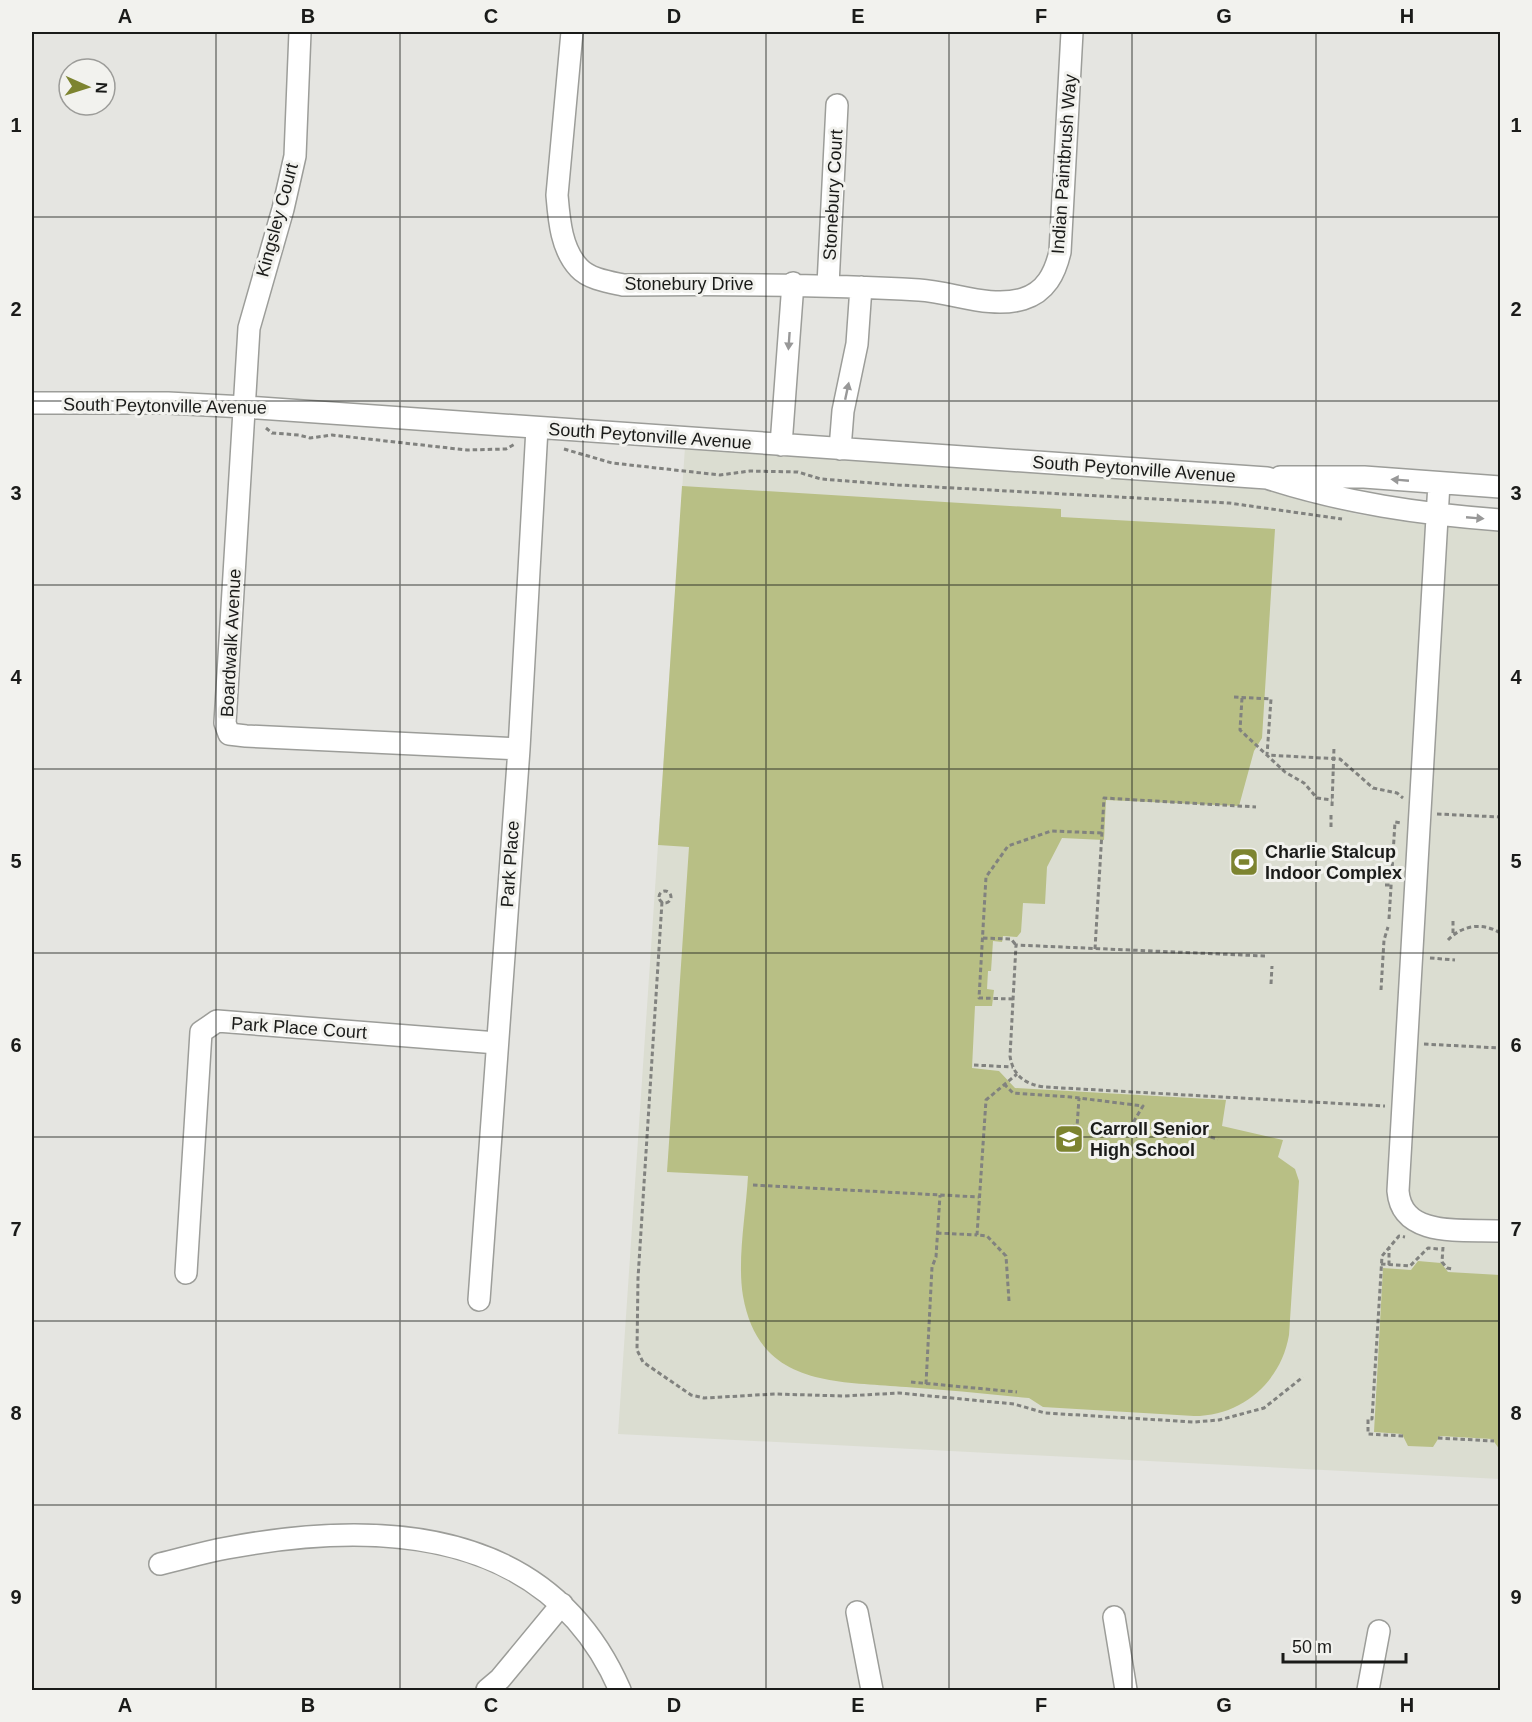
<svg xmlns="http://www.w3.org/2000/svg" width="1532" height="1722" font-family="Arial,sans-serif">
<rect width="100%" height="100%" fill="#e5e5e1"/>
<path fill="#dbddd1" d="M685 447 1178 480 1273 491 1321 501 1356 514 1388 519 1500 529V1479L618 1434Z"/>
<path fill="#b8bf85" d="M682 486 1061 509V517L1275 529 1262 738 1254 751 1239 806 1106 800 1104 840 1062 838 1047 867 1045 904 1023 903 1021 932 1017 937 1003 936 1002 942 993 941 991 971H988L987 989 994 990 992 1006H975L972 1068 999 1071 1015 1088 1226 1100 1222 1126 1283 1140 1278 1157 1295 1169 1299 1181 1289 1335C1281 1382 1242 1416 1194 1416L1043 1407 1029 1398C988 1394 947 1390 906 1387 835 1381 759 1387 743 1296 737 1260 746 1213 748 1176L667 1172 689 847 658 845Z
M1418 1261 1441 1263 1448 1272 1500 1275V1450L1492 1439 1440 1436 1433 1447 1408 1446 1402 1434 1374 1432 1383 1268 1411 1270Z"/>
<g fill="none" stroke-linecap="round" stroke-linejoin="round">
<g stroke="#9c9d99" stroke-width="24">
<path id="minor" d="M300 32 295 156 283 209 249 328 225 723 229 734 246 736 519 749
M572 32 557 195C559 219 561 249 579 268 589 279 609 282 623 285 722 284 820 284 919 290 953 292 990 309 1023 299 1046 292 1055 273 1060 252L1072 32
M828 285 837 105
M32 403H168L245 407 1267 478C1344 503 1421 514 1500 520
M781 445 793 283
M840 449 843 411 857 344 861 287
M1280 477H1364L1500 487
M1439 483 1398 1191C1402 1239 1465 1229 1500 1231
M186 1273 201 1032 217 1021 497 1043
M479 1300 519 749 537 428
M160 1564C182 1559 204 1552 227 1548 380 1519 549 1527 620 1690
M857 1612 872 1690
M1114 1617 1126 1690
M487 1690 500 1679 562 1604
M1368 1690 1379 1631"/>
</g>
<path stroke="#81827f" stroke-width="3" stroke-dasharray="4.5 3" stroke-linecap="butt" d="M266 428 272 433 299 435 310 438 332 435 467 450 506 449 515 444
M564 449 612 463 720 475 750 471 798 472 821 479 898 485 1229 503 1342 519
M1234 697 1271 699 1267 755 1340 759 1373 788 1397 793 1403 798
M1242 698 1240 730 1285 772 1304 783 1317 798 1332 800
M1332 806 1334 747
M1437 814 1500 817
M1331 827V812
M1385 885H1391
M659 897a6 6 0 1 1 12 0a6 6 0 1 1-12 0Z
M662 902 638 1278 637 1350 643 1362 691 1395 704 1398 775 1394 844 1396 899 1393 1014 1404 1045 1413 1194 1422 1219 1420 1264 1408 1303 1377
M1389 919 1395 822 1401 823
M1453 933V921
M983 938 1011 939 1016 945
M1448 940C1462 925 1483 922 1500 933
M1095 949 1104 798 1256 807
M1265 956 1016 945 1010 1056C1013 1076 1025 1084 1044 1087L1385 1106
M1430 958 1455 960
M1271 984 1272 966
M1381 990 1384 940 1388 927
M1013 999 979 998 986 877 1008 846 1051 831 1102 833
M1424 1044 1500 1048
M974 1065 1013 1067
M1004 1084 1013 1093 1071 1097 1143 1106 1131 1126 1179 1129 1218 1139
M1073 1126 1077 1127 1079 1098
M753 1185 979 1197
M937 1233 977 1235
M1443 1247 1442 1262 1447 1268 1453 1269
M1381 1264 1410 1266 1428 1248 1438 1249
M1389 1265V1248
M1499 1270H1500
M1009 1301 1006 1256 987 1236 977 1235 986 1100 1017 1074
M911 1382 1017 1392
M926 1384 932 1267 936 1257 940 1195
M1403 1436 1368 1434V1419H1372L1382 1256 1399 1236 1405 1237
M1438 1438 1494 1441"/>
<use href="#minor" stroke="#fff" stroke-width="21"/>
</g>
<defs><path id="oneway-solid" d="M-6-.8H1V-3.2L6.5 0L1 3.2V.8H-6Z" transform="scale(1.5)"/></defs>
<g fill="#989898">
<use href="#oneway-solid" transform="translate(789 341) rotate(94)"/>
<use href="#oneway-solid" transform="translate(847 391) rotate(-78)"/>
<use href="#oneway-solid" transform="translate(1400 480) rotate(-175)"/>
<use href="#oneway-solid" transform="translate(1475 518) rotate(5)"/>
</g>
<path fill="none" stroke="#1a1b19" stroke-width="1.5" stroke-opacity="0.55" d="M216 32V1690M400 32V1690M583 32V1690M766 32V1690M949 32V1690M1132 32V1690M1316 32V1690M32 217H1500M32 401H1500M32 585H1500M32 769H1500M32 953H1500M32 1137H1500M32 1321H1500M32 1505H1500"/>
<defs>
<g id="stadium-square" transform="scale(1.5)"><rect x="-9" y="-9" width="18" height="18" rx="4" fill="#7d8430" stroke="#f2f2ee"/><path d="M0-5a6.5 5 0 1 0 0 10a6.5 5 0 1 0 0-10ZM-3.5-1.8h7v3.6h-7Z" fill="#fff"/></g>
<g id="school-square" transform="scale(1.5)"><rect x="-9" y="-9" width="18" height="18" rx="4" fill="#7d8430" stroke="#f2f2ee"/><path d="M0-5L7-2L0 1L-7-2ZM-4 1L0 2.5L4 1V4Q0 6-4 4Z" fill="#fff"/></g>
</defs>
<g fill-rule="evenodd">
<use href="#stadium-square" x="1244" y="862"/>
<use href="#school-square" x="1069" y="1139"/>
</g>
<g text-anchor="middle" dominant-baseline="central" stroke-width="6" stroke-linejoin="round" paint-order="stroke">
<g font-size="18" fill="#1a1b19" stroke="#f2f2ee">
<text transform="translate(1064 164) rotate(-86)">Indian Paintbrush Way</text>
<text transform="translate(833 195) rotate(-87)">Stonebury Court</text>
<text transform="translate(277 220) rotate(-75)">Kingsley Court</text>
<text x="689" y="284">Stonebury Drive</text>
<text transform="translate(165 406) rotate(1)">South Peytonville Avenue</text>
<text transform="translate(650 436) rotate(4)">South Peytonville Avenue</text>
<text transform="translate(1134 469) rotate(4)">South Peytonville Avenue</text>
<text transform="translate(231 643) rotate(-87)">Boardwalk Avenue</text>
<text transform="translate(510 864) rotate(-86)">Park Place</text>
<text transform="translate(299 1028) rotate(4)">Park Place Court</text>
</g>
<g font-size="18" font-weight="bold" fill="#1a1b19" stroke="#f2f2ee" text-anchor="start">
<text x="1265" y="852">Charlie Stalcup<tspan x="1265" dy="21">Indoor Complex</tspan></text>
<text x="1090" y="1129">Carroll Senior<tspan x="1090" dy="21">High School</tspan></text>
</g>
</g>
<rect width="1532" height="1722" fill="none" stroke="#f2f2ee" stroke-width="66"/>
<g transform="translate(87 87) rotate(93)"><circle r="28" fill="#f2f2ee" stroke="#9c9c99" stroke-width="1.5"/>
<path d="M0-4.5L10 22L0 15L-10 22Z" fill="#7d8430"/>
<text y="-9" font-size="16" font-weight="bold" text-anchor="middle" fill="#1a1b19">N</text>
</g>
<path d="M1283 1653v9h123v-9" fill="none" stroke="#1a1b19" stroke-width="3"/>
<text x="1292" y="1653" font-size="18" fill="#1a1b19" stroke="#f2f2ee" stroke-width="4.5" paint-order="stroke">50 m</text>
<rect x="33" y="33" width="1466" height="1656" fill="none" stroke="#1a1b19" stroke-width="2"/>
<g font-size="20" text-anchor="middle" font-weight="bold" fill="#1a1b19">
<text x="125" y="23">A</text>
<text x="308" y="23">B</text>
<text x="491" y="23">C</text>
<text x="674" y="23">D</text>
<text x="858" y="23">E</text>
<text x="1041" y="23">F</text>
<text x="1224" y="23">G</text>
<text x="1407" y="23">H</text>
<text x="16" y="132">1</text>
<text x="1516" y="132">1</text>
<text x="16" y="316">2</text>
<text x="1516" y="316">2</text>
<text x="16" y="500">3</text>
<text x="1516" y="500">3</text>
<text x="16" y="684">4</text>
<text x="1516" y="684">4</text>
<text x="16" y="868">5</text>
<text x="1516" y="868">5</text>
<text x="16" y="1052">6</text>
<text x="1516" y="1052">6</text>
<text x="16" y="1236">7</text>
<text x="1516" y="1236">7</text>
<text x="16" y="1420">8</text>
<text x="1516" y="1420">8</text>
<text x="16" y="1604">9</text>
<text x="1516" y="1604">9</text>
<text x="125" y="1712">A</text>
<text x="308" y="1712">B</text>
<text x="491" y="1712">C</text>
<text x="674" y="1712">D</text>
<text x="858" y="1712">E</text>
<text x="1041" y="1712">F</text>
<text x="1224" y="1712">G</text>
<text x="1407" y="1712">H</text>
</g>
</svg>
